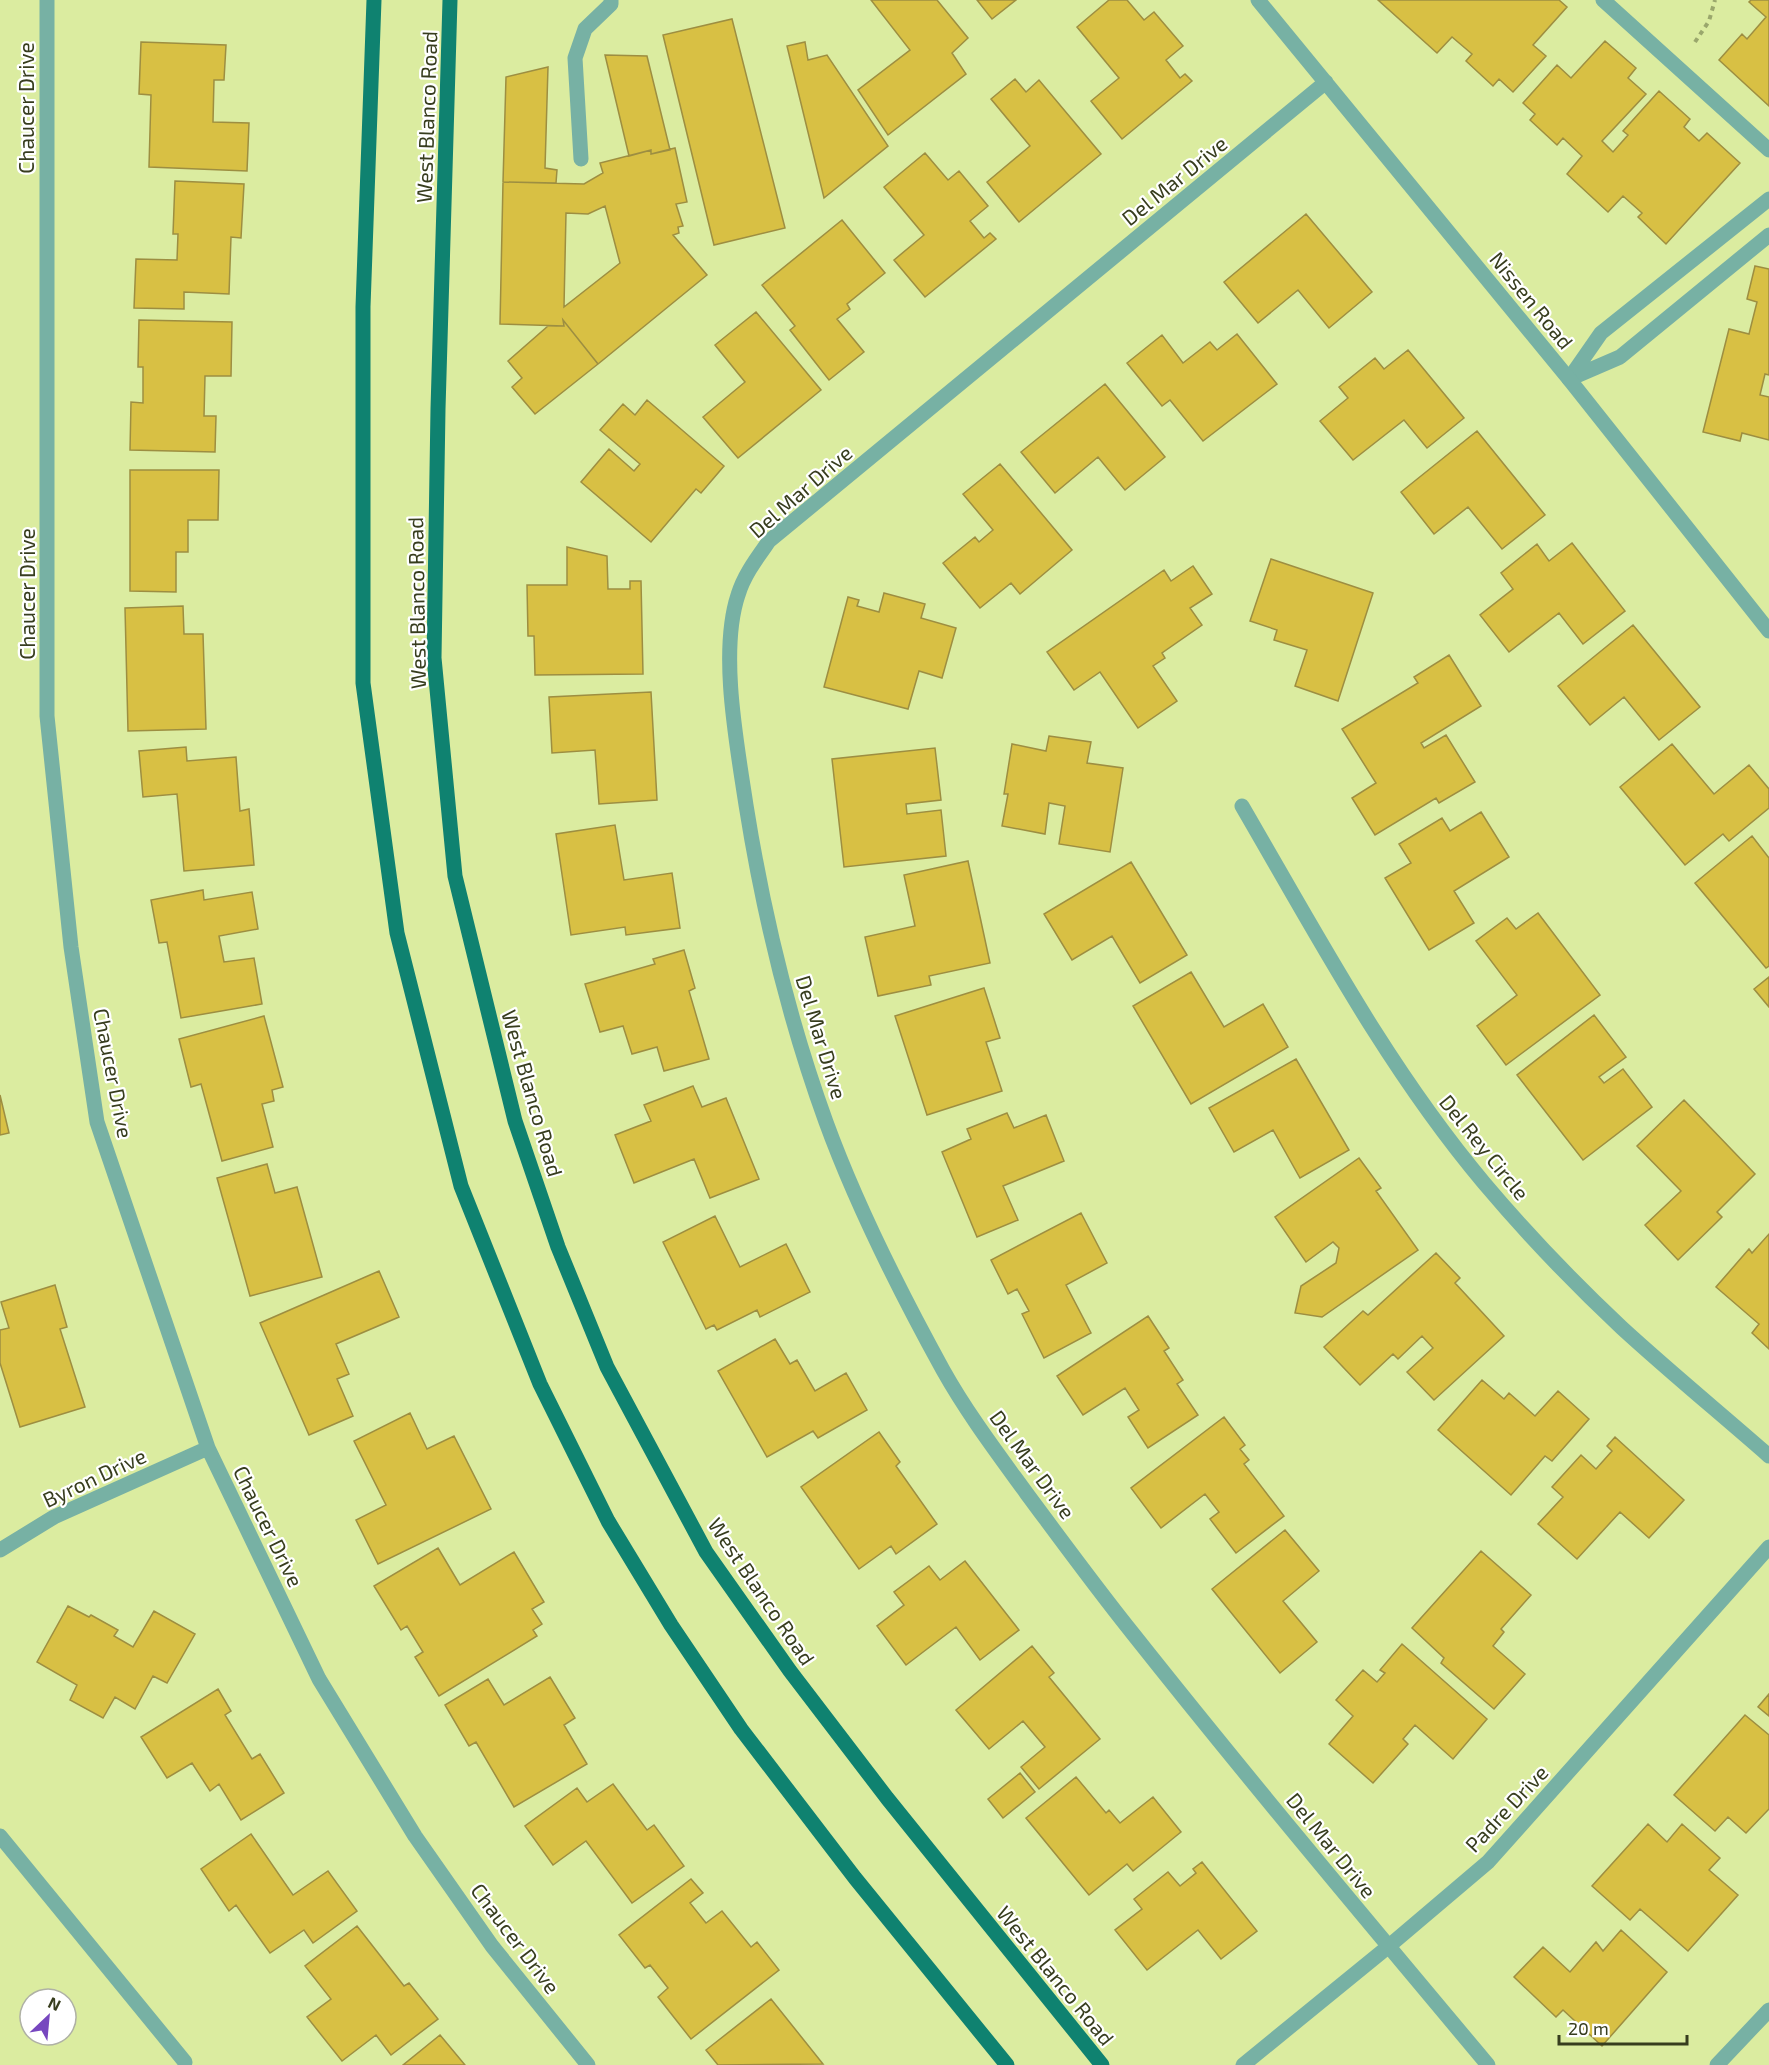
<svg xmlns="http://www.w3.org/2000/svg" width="1769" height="2065" font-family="'Exo 2',sans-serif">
<rect width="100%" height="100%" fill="#dbeca0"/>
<path fill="#d8c044" stroke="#9d8e41" stroke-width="1.5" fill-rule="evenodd" d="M871 0H937L968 38 952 53 966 74 888 135 858 90 910 50Z
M977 0H1016L992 19Z
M1109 0H1127L1144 20 1154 12 1183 46 1166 60 1180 78 1185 74 1192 81 1122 139 1091 101 1119 78 1077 27Z
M1378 0H1559L1567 7 1533 45 1546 56 1513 92 1499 79 1493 86 1466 61 1472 54 1452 37 1437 53Z
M1751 0H1769V106L1719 60 1742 34 1747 39 1766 17 1749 2Z
M732 19 785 228 714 245 663 35Z
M1605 41 1636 68 1628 78 1646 94 1602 141 1613 152 1628 135 1623 131 1659 91 1690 119 1684 127 1699 141 1707 133 1740 163 1666 244 1638 217 1642 213 1623 196 1608 212 1567 174 1582 156 1563 138 1557 145 1530 120 1535 114 1523 103 1557 65 1571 78Z
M141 42 226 45 224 80H214L213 122 249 123 247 171 149 167 151 95 139 94Z
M805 42 808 60 827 55 888 146 824 198 787 46Z
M605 55 647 56 670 150 651 154V150L629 156Z
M548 67 545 168 557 170 556 183 503 182 506 77Z
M1015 79 1026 92 1039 80 1101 154 1019 222 987 182 1030 146 991 99Z
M675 148 687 202 676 204 683 226 678 227 679 233 673 235 707 275 598 364 563 320 564 326 500 324 503 182 584 184 603 173 600 163 651 150V154ZM605 206 620 263 564 307 566 213 588 214Z
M925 153 948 180 959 171 988 206 970 221 984 238 990 233 996 239 925 297 894 260 924 235 884 187Z
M175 181 244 184 241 238 231 237 229 294 184 292V309L134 308 136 259 177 260 178 234H173Z
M1306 214 1372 292 1329 328 1298 290 1258 323 1224 282Z
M842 220 885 273 847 304 850 309 837 319 864 352 829 380 790 330 795 326 762 285Z
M1755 266 1769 269V375L1765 374 1760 395 1769 397V440L1742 433 1740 441 1703 432 1729 329 1749 334 1757 302 1747 299Z
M756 312 821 390 738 458 703 417 745 382 715 345Z
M139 320 232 322 231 376H205L204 416H216L215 452 130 450 131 402 143 403V367H138Z
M563 320 598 364 535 414 512 387 522 378 508 361 548 326H564Z
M1237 334 1277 384 1203 441 1170 400 1162 406 1127 363 1162 335 1183 363 1210 342 1217 350Z
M1408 350 1464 418 1427 448 1404 420 1353 460 1320 421 1348 398 1339 387 1375 358 1384 369Z
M1105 384 1165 457 1125 490 1098 457 1055 493 1021 452Z
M647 400 724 466 701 493 696 489 651 542 581 482 609 449 634 471 640 464 600 430 623 404 635 415Z
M1477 431 1545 515 1502 549 1468 507 1434 534 1401 492Z
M1000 464 1072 550 1020 594 1011 583 980 608 943 563 975 537 979 542 993 530 963 494Z
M130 470H219L218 520H188V552H176V592L130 591Z
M1572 543 1625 611 1583 644 1559 613 1509 652 1480 615 1513 589 1501 573 1537 544 1549 561Z
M567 547 607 556 608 589H630V581H641L643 674 535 675 534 636H528L527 585H567Z
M1271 559 1373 593 1338 701 1295 686 1307 650 1274 640 1277 630 1250 621Z
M1193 566 1212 594 1190 608 1202 625 1162 653 1165 658 1153 666 1177 701 1138 728 1100 672 1074 690 1047 652 1164 570 1171 581Z
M884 593 925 604 921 618 956 628 942 678 919 671 908 709 824 687 848 597 859 600 857 606 879 612Z
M183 606 184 634H203L206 729 128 731 125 608Z
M1633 625 1700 707 1659 740 1624 697 1590 725 1558 686Z
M1449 655 1481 706 1421 743 1424 748 1446 735 1475 782 1439 803 1436 798 1375 835 1352 798 1376 783 1342 729 1418 683 1414 677Z
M651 692 657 800 599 804 595 750 552 753 549 697Z
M1049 736 1091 742 1087 763 1123 768 1110 852 1059 844 1065 806 1049 803 1045 834 1002 826 1008 794H1004L1012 744 1046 751Z
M1672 744 1714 794 1749 765 1769 789V808L1729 841 1723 834 1685 865 1620 787Z
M186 747 187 761 236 757 240 811 249 809 254 865 184 871 177 794 143 797 139 751Z
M935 748 941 800 906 804 907 814 941 810 946 856 844 867 832 759Z
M1481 812 1509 857 1454 891 1474 923 1429 950 1385 878 1411 863 1399 844 1442 818 1450 831Z
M615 825 624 880 672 873 680 928 626 935 625 927 571 935 556 834Z
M1752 836 1769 858V966L1766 968 1695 883Z
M968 861 990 963 929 976 931 985 878 996 865 937 915 926 904 875Z
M1131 862 1187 955 1140 983 1112 936 1072 960 1044 914Z
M203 890 204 900 252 892 258 929 219 936 224 962 254 958 262 1004 181 1018 167 942 159 943 151 900Z
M1538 913 1600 995 1506 1065 1477 1026 1517 995 1476 941 1507 918 1516 929Z
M684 950 695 988 689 991 709 1059 664 1071 657 1047 632 1054 623 1026 600 1032 585 984 655 964 653 959Z
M1191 972 1224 1027 1263 1004 1288 1047 1191 1104 1133 1006Z
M1769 977V1007L1754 989Z
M984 988 1000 1038 986 1042 1002 1091 927 1115 895 1016Z
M1594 1015 1626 1057 1599 1077 1604 1083 1623 1069 1652 1107 1583 1160 1517 1075Z
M264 1016 283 1087 272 1090 274 1101 262 1104 273 1147 222 1161 201 1084 191 1087 179 1039Z
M1296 1059 1349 1150 1300 1178 1273 1130 1234 1152 1209 1108Z
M693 1086 702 1107 726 1098 759 1179 710 1198 694 1159 634 1183 615 1135 651 1121 644 1105Z
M0 1095 9 1133 0 1135Z
M1684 1100 1755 1174 1717 1212 1722 1217 1678 1260 1645 1225 1681 1191 1637 1146Z
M1007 1113 1014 1128 1046 1115 1064 1161 1003 1186 1018 1220 977 1237 942 1152 971 1139 967 1129Z
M1359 1158 1381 1188 1376 1191 1418 1250 1322 1317 1295 1313 1301 1286 1336 1263 1339 1248 1333 1242 1306 1262 1275 1217Z
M267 1164 275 1193 297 1187 322 1277 250 1296 217 1178Z
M1081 1213 1107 1263 1066 1285 1091 1333 1044 1358 1022 1314 1029 1311 1017 1289 1008 1294 991 1260Z
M715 1216 740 1267 786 1244 810 1292 760 1317 757 1310 717 1330 714 1325 706 1329 663 1242Z
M1769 1234V1349L1752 1333 1759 1324 1716 1287 1749 1249 1752 1253Z
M1436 1253 1460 1278 1455 1283 1504 1336 1434 1400 1407 1372 1433 1348 1422 1336 1398 1359 1393 1354 1360 1385 1324 1347 1363 1311 1368 1315Z
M379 1271 399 1317 336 1344 349 1374 337 1379 353 1416 309 1435 260 1323Z
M55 1285 67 1327 60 1329 85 1407 20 1427 0 1363V1330L9 1328 1 1302Z
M1148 1316 1169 1348 1164 1351 1183 1380 1177 1384 1198 1415 1148 1448 1128 1417 1139 1410 1125 1388 1083 1415 1057 1376Z
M775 1339 790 1364 797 1360 815 1391 846 1373 867 1410 818 1438 813 1431 767 1457 718 1371Z
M1482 1380 1504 1399 1509 1393 1535 1416 1558 1391 1589 1419 1552 1461 1545 1456 1511 1495 1438 1430Z
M410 1413 427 1449 454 1436 491 1509 378 1564 356 1520 386 1505 354 1441Z
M1224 1417 1245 1445 1240 1449 1249 1460 1244 1464 1284 1516 1236 1553 1210 1519 1219 1512 1205 1494 1161 1528 1131 1488Z
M879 1432 900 1462 896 1466 937 1524 896 1554 891 1546 859 1569 801 1487Z
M1615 1437 1684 1500 1649 1538 1620 1512 1577 1559 1538 1524 1563 1497 1552 1487 1581 1455 1596 1469 1612 1451 1607 1446Z
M1285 1530 1319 1571 1283 1601 1317 1642 1280 1673 1212 1589Z
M438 1548 460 1585 514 1552 544 1602 532 1609 542 1624 533 1630 537 1636 439 1696 415 1657 423 1652 407 1626 401 1630 374 1586Z
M1481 1551 1531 1595 1501 1629 1504 1632 1493 1646 1525 1674 1494 1709 1441 1663 1444 1658 1412 1628Z
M965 1561 1019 1630 980 1660 956 1627 906 1665 877 1626 904 1605 894 1592 929 1566 940 1580Z
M68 1606 89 1617 91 1615 118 1630 114 1636 133 1647 154 1611 195 1634 167 1683 153 1676 135 1709 115 1697 103 1718 70 1700 77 1685 37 1662Z
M1402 1644 1487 1719 1453 1759 1415 1725 1403 1739 1408 1744 1373 1783 1329 1744 1353 1716 1336 1700 1363 1670 1377 1682 1385 1673 1380 1670Z
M1032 1646 1054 1673 1049 1677 1100 1739 1039 1789 1021 1767 1045 1747 1023 1721 989 1749 956 1710Z
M550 1677 575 1718 564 1725 587 1764 514 1807 476 1742 469 1746 445 1705 488 1679 504 1705Z
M218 1689 231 1711 225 1715 252 1759 260 1754 284 1793 241 1820 219 1784 210 1791 192 1763 167 1778 141 1737Z
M1769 1694V1716L1758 1707Z
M1745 1715 1769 1735V1809L1746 1833 1728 1817 1715 1831 1674 1795Z
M1020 1773 1035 1792 1003 1818 988 1799Z
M1076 1777 1106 1813 1109 1810 1120 1823 1153 1797 1181 1832 1133 1871 1127 1864 1089 1895 1026 1818Z
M613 1784 647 1830 654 1825 684 1866 632 1903 586 1841 553 1865 525 1826 577 1788 587 1802Z
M1648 1824 1667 1842 1682 1824 1720 1858 1709 1870 1738 1895 1688 1951 1640 1909 1630 1920 1592 1886Z
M251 1834 293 1895 328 1871 357 1911 313 1943 304 1930 270 1953 236 1905 229 1911 201 1869Z
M1202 1862 1257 1931 1221 1959 1198 1930 1147 1970 1115 1930 1142 1909 1134 1899 1168 1872 1180 1886 1196 1873 1193 1869Z
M691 1879 703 1893 690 1903 706 1923 722 1911 751 1947 757 1942 779 1970 691 2039 658 1997 668 1988 650 1965 645 1968 619 1935Z
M357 1926 404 1986 409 1983 438 2019 391 2055 376 2035 342 2061 307 2017 331 1999 305 1966Z
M1621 1930 1667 1972 1602 2046 1563 2010 1556 2017 1514 1977 1543 1947 1570 1972 1596 1942 1603 1951Z
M771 1999 823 2064 718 2065 706 2050Z
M440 2035 465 2065H403Z"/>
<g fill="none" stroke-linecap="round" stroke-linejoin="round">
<path stroke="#9aa76c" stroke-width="4" stroke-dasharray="4.5 4.5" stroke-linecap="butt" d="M1695 42 1709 21 1715 0"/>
<path stroke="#77b1a4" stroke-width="15" d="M581 159 575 58 585 29 611 4V0
M1569 379 1601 333 1769 199
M1569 379 1620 357 1769 235
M0 1836 185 2062
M1717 2065 1769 2010"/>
<path stroke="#77b1a4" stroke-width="15" d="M47 0V716L71 947 97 1122 208 1448 319 1679 415 1836 492 1946 588 2065
M1258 0 1569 379 1769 631
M1603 0 1769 150
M1326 82 769 541C757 558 744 575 738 595 719 652 737 745 746 805 763 912 789 1020 826 1122 857 1207 899 1290 943 1370 967 1413 998 1454 1027 1494 1062 1541 1097 1589 1134 1635 1249 1780 1369 1923 1488 2065
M1242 806C1317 935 1388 1069 1484 1183 1527 1234 1573 1282 1622 1328 1670 1372 1720 1413 1769 1456
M0 1550 54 1517 208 1448
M1243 2065 1389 1946 1488 1862 1769 1547"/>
<path stroke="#0f8270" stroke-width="15" d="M374 0 363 307V683L397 933 461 1186 540 1384 608 1521 671 1625 741 1729 855 1878 1007 2065
M450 0 438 409 434 658 455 876 515 1121 558 1247 607 1367 706 1552 790 1671 887 1798 1102 2065"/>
</g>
<g text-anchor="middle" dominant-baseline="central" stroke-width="4.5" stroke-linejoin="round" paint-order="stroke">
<g font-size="21" fill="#373d1e" stroke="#fff">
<text transform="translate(25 108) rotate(-90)">Chaucer Drive</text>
<text transform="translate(426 117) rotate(-88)">West Blanco Road</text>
<text transform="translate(1174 180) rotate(-39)">Del Mar Drive</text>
<text transform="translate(1532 300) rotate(51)">Nissen Road</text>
<text transform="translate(800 491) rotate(-41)">Del Mar Drive</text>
<text transform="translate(26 594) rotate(-90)">Chaucer Drive</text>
<text transform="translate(416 603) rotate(-91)">West Blanco Road</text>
<text transform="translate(822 1037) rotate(73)">Del Mar Drive</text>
<text transform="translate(114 1073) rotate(79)">Chaucer Drive</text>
<text transform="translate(533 1093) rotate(74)">West Blanco Road</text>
<text transform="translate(1485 1147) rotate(51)">Del Rey Circle</text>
<text transform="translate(1033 1464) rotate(54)">Del Mar Drive</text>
<text transform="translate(94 1477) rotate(-25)">Byron Drive</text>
<text transform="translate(269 1526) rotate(64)">Chaucer Drive</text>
<text transform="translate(762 1591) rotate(56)">West Blanco Road</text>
<text transform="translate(1506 1808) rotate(-47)">Padre Drive</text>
<text transform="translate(1332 1845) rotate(51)">Del Mar Drive</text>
<text transform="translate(516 1938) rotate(53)">Chaucer Drive</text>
<text transform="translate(1056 1975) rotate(51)">West Blanco Road</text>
</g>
</g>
<g transform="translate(48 2017) rotate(26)"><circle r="28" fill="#ffffff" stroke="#afb1a5" stroke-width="1.5"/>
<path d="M0-4.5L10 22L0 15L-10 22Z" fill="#7747bf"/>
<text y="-9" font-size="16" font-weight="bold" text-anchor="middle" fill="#373d1e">N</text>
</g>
<path d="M1559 2035v9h128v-9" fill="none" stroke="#373d1e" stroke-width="3"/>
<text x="1568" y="2035" font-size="18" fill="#373d1e" stroke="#ffffff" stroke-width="4.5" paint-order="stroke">20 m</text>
</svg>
